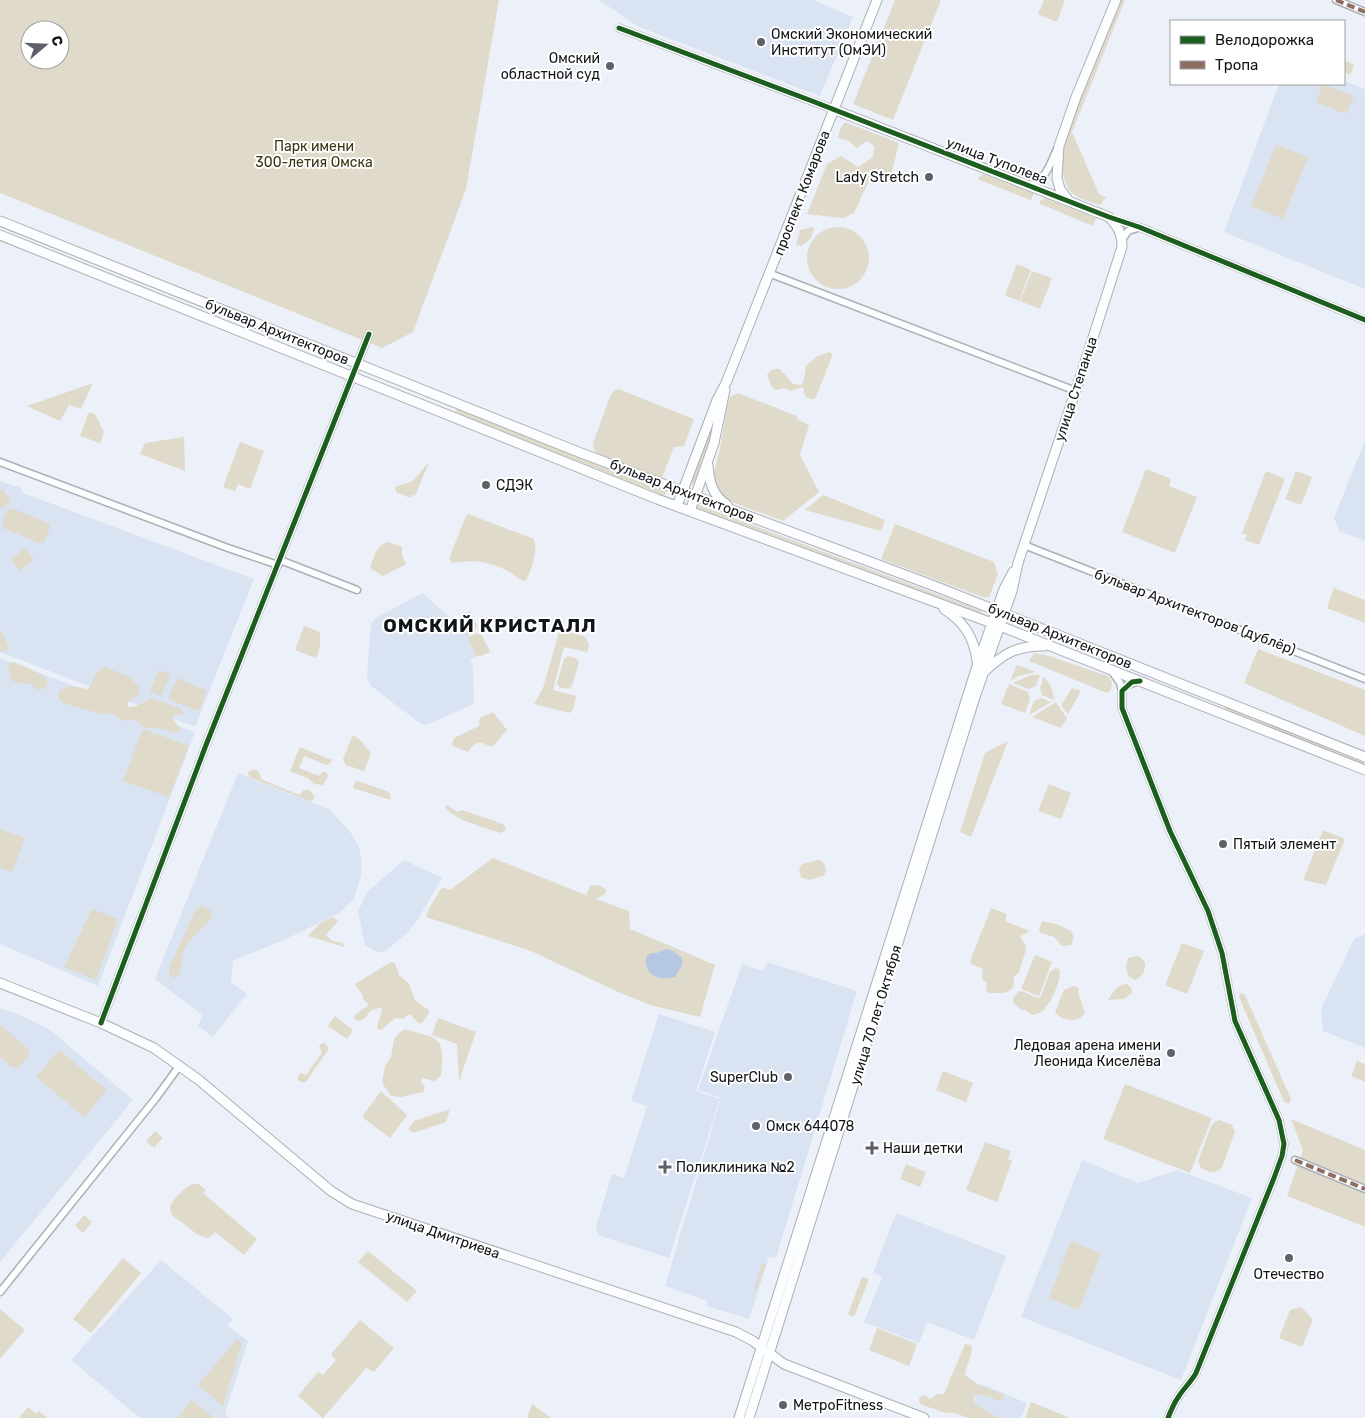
<svg xmlns="http://www.w3.org/2000/svg" width="1365" height="1418" font-family="Rubik,sans-serif">
<rect width="100%" height="100%" fill="#ecf1f9"/>
<path fill="#dae3f2" d="M599 0H813L853 17 820 96 639 27Z
M1344 81 1365 89V289L1224 232 1279 84H1344Z
M1365 440V541L1339 531 1334 518Z
M0 481 21 488 23 493 254 579 195 727 0 652Z
M422 593 449 617 451 622 459 618 476 656 470 660 473 667 474 702 471 705 427 725 421 724 371 686 367 677 371 624 376 618Z
M0 658 195 732 98 986 0 944Z
M238 773 330 810 351 833 359 847 362 863 361 876 354 899 340 912 297 934 233 961 231 982 247 994 213 1037 198 1026 202 1015 155 979Z
M404 860 442 878 418 919 407 933 387 950 378 953 365 945 358 911 368 891Z
M1365 934V1048L1323 1031 1321 1009 1354 939Z
M767 962 857 991 776 1258 769 1257 749 1319 706 1306 708 1301 665 1286 721 1098 698 1090 742 964 763 971Z
M0 1008 18 1014 49 1029 133 1100 0 1262Z
M659 1014 715 1032 696 1091 720 1099 669 1258 598 1235 596 1226 612 1174 624 1178 647 1106 631 1101Z
M1082 1160 1138 1183 1177 1170 1252 1198 1181 1380 1021 1317Z
M896 1213 1006 1256 974 1340 927 1322 919 1343 864 1322 882 1277 873 1273Z
M161 1260 233 1319 227 1326 248 1341 225 1414 229 1418H140L71 1360Z
M981 1384 1027 1403 1021 1418H981L969 1413Z"/>
<path fill="#dfdaca" fill-rule="evenodd" d="M0 0H499L466 189 413 332 382 348 0 193ZM30 30H60V60H30Z
M895 0H941L893 120 853 104Z
M1044 0H1065L1057 22 1038 14Z
M1121 0H1125L1072 132 1099 194 1106 197 1100 205C1091 202 1078 199 1071 192 1057 176 1064 148 1068 130Z
M1344 60 1354 65 1350 75 1344 72Z
M1323 84 1354 96 1346 114 1316 102Z
M845 122 899 143 890 180 871 176 854 213 843 218 807 214 827 164 841 156 858 167 873 157 874 146 867 141 857 148 849 141 838 138 840 129Z
M1276 145 1308 157 1283 219 1251 206Z
M983 174 1034 193 1031 200 977 179Z
M1045 198 1096 218 1093 226 1040 204V201Z
M814 227C813 237 809 242 800 246L796 245 800 230Z
M807 258a31 31 0 1 1 62 0a31 31 0 1 1-62 0Z
M1017 264 1031 270 1019 301 1005 295Z
M1032 271 1052 278 1040 309 1020 301Z
M829 352 833 354 815 399H811L805 396 803 387 791 391 784 388 776 390 772 387 767 375C770 370 774 368 780 369L793 384 801 385 804 380 806 366 816 357Z
M93 383 81 409 69 405 60 421 27 406Z
M618 389 694 419 684 446 674 447 661 480 599 456 594 450 593 443 610 397 613 392Z
M738 393 797 416V419L809 425 800 455 819 492 783 521 734 503 725 498 716 486 714 473 720 448 728 401 730 397Z
M457 409 666 492 665 496 455 412Z
M89 412 95 414 104 432 100 443 80 436Z
M713 427 709 444 696 484H692L691 480Z
M184 437 185 471 140 454 145 443Z
M240 442 264 451 250 489 238 484 235 491 223 487Z
M427 464 428 465 415 496 412 495 410 498 396 492 395 487 413 481Z
M1146 469 1171 479 1169 486 1197 497 1175 553 1122 532Z
M1266 471 1285 479 1259 545 1245 540 1247 535 1242 533Z
M1296 471 1312 477 1301 505 1285 499Z
M3 489 11 502 0 509V490Z
M823 495 885 520 881 531 805 510Z
M696 504 982 611 981 613 695 507Z
M11 508 49 523 50 528 44 542 39 543 3 528C1 522 6 510 11 508Z
M468 514 534 539C538 552 532 569 526 580L523 581C499 564 482 558 453 563L450 560V556L466 516Z
M895 524 994 562 998 574 989 597H982L881 559Z
M388 542 402 547V555L406 564 383 576 370 568C374 557 376 545 388 542Z
M25 548 34 560 20 571 11 559Z
M1334 588 1365 600V623L1327 608Z
M470 611 477 625 475 631 468 635 469 637 476 633 482 635 490 652 481 656H476L459 618Z
M304 626 320 632V647L316 658 295 650Z
M0 629 9 648 3 652 0 650Z
M560 629 586 637 589 645 587 652 564 647 553 690 576 696 573 710 569 713 534 704 543 688Z
M1258 649 1365 690V736L1244 683Z
M1034 653 1049 656 1108 676 1112 683 1111 690 1107 693 1029 661Z
M568 656 575 658 579 662 572 686 568 689 559 687 557 683 564 659Z
M14 662C26 668 42 671 48 682L45 688 37 690 31 684 18 683 11 680 8 666 10 663Z
M1017 665 1036 672 1018 676 1010 681Z
M105 667 130 677 139 687 140 693 127 703 128 707 136 706 152 698 180 708 184 714 176 715 172 717 181 731 175 733 158 728H144L134 719 120 721 118 717 113 714H101L64 703 59 699 58 695 60 690 71 686 88 689 99 670Z
M159 670 170 675 161 696 150 691Z
M1031 675H1040L1036 686 1029 689 1013 683Z
M1044 676 1052 689 1054 700 1042 695 1040 688Z
M177 678 207 691 199 711 168 699Z
M1009 684 1028 692 1030 699 1025 713 1001 704Z
M1072 688 1081 691 1068 714 1062 707V704Z
M1041 698 1051 702 1029 715 1034 701Z
M1056 702 1067 718 1061 728 1032 717Z
M1223 706H1227L1363 760 1365 762 1362 764 1226 710Z
M493 712 507 730 492 747 479 742 472 746 468 752 452 746 454 738 479 726 480 718Z
M143 729 189 746 169 797 123 781Z
M353 735 360 740 371 753 364 771 346 765 343 759Z
M1008 741 971 837 960 832 985 753Z
M300 747 332 760 329 764 327 765 304 756 299 768 319 776 322 772H326L328 776 323 785 314 784 309 779 290 771Z
M254 769 259 772 261 779 299 795 304 790H310L315 797 312 801H309L249 777 248 772Z
M358 781 387 791 390 794 391 800 353 788 355 782Z
M1049 784 1071 793 1061 819 1038 811Z
M446 805 458 812 462 810 503 824 505 827 506 830 500 833C482 826 457 822 445 807Z
M0 829 25 838 12 872 0 868Z
M1323 830 1345 839 1326 885 1303 880Z
M493 858 586 895 591 885 601 886 607 890 605 894 596 899 629 911 630 929 715 965 700 1017 650 1005 616 991 531 951 426 917 431 905 442 887 450 890Z
M819 860C826 863 828 871 823 876L809 880 801 877 799 869 802 864Z
M203 906 211 911V919L188 942 183 954 179 976 175 978 169 975V968L195 911 199 907Z
M991 908 1007 914 1005 921 1030 931 1020 936C1022 940 1025 943 1026 948 1026 953 1020 966 1019 973L1014 976C1015 993 1007 993 994 993 987 993 992 995 986 991L987 984 982 978 983 969 971 964 970 961Z
M92 909 118 919 96 980 64 967Z
M333 917 338 921 326 935 332 941 343 943 344 947 308 936 320 923Z
M1042 921 1056 924 1071 931 1074 937 1071 945 1062 946 1054 937 1041 933 1039 930Z
M1182 943 1204 951 1187 994 1165 985Z
M1035 955 1052 962 1039 996 1021 989Z
M1137 956 1140 957 1145 963C1145 972 1143 976 1135 980L1128 976 1126 967 1128 958Z
M391 962 395 963 399 975 409 984 415 1000 430 1011 423 1022 419 1024 410 1014 403 1019 395 1018 381 1030 377 1029C377 1021 382 1017 382 1007L370 1011C366 1017 365 1020 357 1021L354 1018 356 1014 369 1005 363 999V996L355 984Z
M1056 968 1059 969C1063 977 1052 1000 1046 1007 1043 1012 1038 1014 1032 1015L1025 1010H1021L1013 1002V998L1019 991C1027 991 1031 997 1039 998L1041 996 1050 972Z
M1127 984 1132 989V993L1124 999 1108 1000C1114 991 1116 985 1127 984Z
M1074 986 1079 988 1078 992 1085 1013C1078 1024 1062 1021 1055 1012L1064 990Z
M1240 993 1245 995 1291 1099 1289 1104 1284 1102 1239 997Z
M335 1016 353 1030 347 1039 328 1026Z
M438 1018 476 1032 459 1081 457 1044 432 1035Z
M0 1024 29 1050V1056L18 1068 11 1067 0 1057Z
M406 1029C412 1032 416 1032 422 1034 447 1039 442 1054 441 1075L435 1081 422 1078 421 1081 425 1087 423 1092 401 1097 391 1096 382 1083 385 1066 391 1057 394 1039 400 1032Z
M324 1043 328 1047V1050L306 1082H301L298 1080V1076L301 1073 306 1075 322 1053 319 1047 321 1044Z
M59 1050 107 1090 84 1117 36 1077Z
M1357 1061 1365 1064V1082L1351 1076Z
M943 1071 973 1083 966 1102 936 1090Z
M1125 1084 1212 1118 1190 1173 1103 1139Z
M381 1091 407 1115 390 1138 362 1117Z
M450 1109 446 1122 413 1133 408 1129 414 1121Z
M1291 1119 1365 1150V1227L1287 1196 1303 1150Z
M1219 1120 1232 1125 1235 1132 1222 1167C1216 1175 1209 1172 1201 1168L1198 1161 1211 1126 1215 1122Z
M155 1131 163 1138 154 1148 146 1141Z
M985 1142 1011 1151 1008 1159 1012 1161 997 1202 966 1190Z
M906 1164 926 1172 920 1187 900 1179Z
M193 1184H198L206 1190 203 1193 257 1239 244 1255 215 1232 210 1237 207 1238 198 1235 172 1215C171 1212 170 1210 170 1207 172 1200 186 1186 193 1184Z
M84 1215 92 1222 83 1233 75 1226Z
M1071 1241 1101 1253 1079 1310 1049 1298Z
M368 1251 417 1291 407 1302 358 1262Z
M123 1258 141 1273 91 1333 73 1319Z
M762 1264 766 1265 756 1291 754 1289Z
M862 1277 869 1279 854 1317 848 1314Z
M1301 1307 1313 1319 1302 1347 1279 1338 1290 1310Z
M0 1309 25 1330 0 1359Z
M360 1320 394 1348 374 1372 366 1368 323 1418 298 1396 317 1373 318 1372 323 1375 336 1360 332 1356V1353Z
M877 1328 917 1344 909 1366 869 1350Z
M237 1339 242 1343 223 1406 198 1385Z
M965 1344 971 1345C974 1353 966 1365 965 1375L979 1385 1003 1394 1004 1396 1003 1400 1000 1401C992 1398 981 1391 974 1397V1403L999 1418H968L955 1413 942 1412 920 1404 919 1398 923 1395 931 1399 937 1394H944Z
M192 1400 214 1418H177Z
M1031 1402 1070 1418H1025Z
M532 1404 551 1418H527Z
M28 1407 36 1414 39 1411 47 1418H19Z"/>
<path fill="#b5c7e1" d="M666 949 673 951 682 958V965L675 977C659 981 644 976 646 957L651 953H657Z"/>
<g fill="none" stroke-linecap="round" stroke-linejoin="round">
<g stroke="#abafb5" stroke-width="9">
<path id="street" d="M1336 0 1365 12
M619 28 835 110
M1029 186C1046 180 1050 164 1057 149
M1110 218 1139 227 1365 320
M1122 240 1128 231 1138 228
M771 274 1076 391
M0 462 228 548 278 565
M1024 545 1365 679
M280 560 357 590
M1111 670 1120 683 1122 691
M1138 681 1126 686 1122 691V708L1170 831 1208 911 1222 953 1235 1021 1279 1120 1284 1144 1282 1156 1274 1178 1196 1373C1191 1382 1184 1388 1179 1396 1174 1403 1171 1410 1168 1418
M101 1023 206 745 369 334
M1295 1160 1365 1189
M0 1292 156 1098 180 1065"/>
</g>
<g stroke="#abafb5" stroke-width="11">
<path id="secondary" d="M1069 201 1060 189 1057 178 1059 146 1076 97 1116 0
M0 221 581 453 937 587 1365 757
M0 235 657 499 1000 626 1365 770
M708 465C709 482 713 496 727 505
M677 506 717 400 726 383 877 0
M690 511 714 443 725 390
M944 609C964 622 974 637 977 661
M985 671C1004 653 1017 646 1044 646
M0 983 101 1023 154 1048 199 1080 331 1191 352 1204 736 1332 753 1341 784 1364 924 1418
M739 1418 978 663 1004 589 1013 572
M749 1418 975 697 1012 591 1018 563 1081 375 1122 247C1122 234 1118 226 1109 217L835 110"/>
</g>
<use href="#street" stroke="#fcfdfe" stroke-width="6"/>
<use href="#secondary" stroke="#fcfdfe" stroke-width="9"/>
<path stroke="#8d6e63" stroke-width="4" stroke-dasharray="8 4" stroke-linecap="butt" d="M1336 0 1365 12
M1295 1160 1365 1189"/>
<g stroke="#fff" stroke-width="8">
<path id="cycleway" d="M619 28 812 101 1109 217 1139 227 1365 320
M1140 681 1132 682 1122 691V708L1170 831 1208 911 1222 953 1235 1021 1279 1120 1284 1144 1282 1156 1274 1178 1196 1373C1191 1382 1184 1388 1179 1396 1174 1403 1171 1410 1168 1418
M101 1023 206 745 369 334"/>
</g>
<use href="#cycleway" stroke="#1b5e20" stroke-width="5"/>
</g>
<g fill="#5e6167" stroke="#fff" stroke-width="2">
<circle cx="761" cy="42" r="5"/>
<circle cx="610" cy="66" r="5"/>
<circle cx="929" cy="177" r="5"/>
<circle cx="486" cy="485" r="5"/>
<circle cx="1223" cy="844" r="5"/>
<circle cx="1171" cy="1053" r="5"/>
<circle cx="788" cy="1077" r="5"/>
<circle cx="756" cy="1126" r="5"/>
<path d="M869.5 1140.5h5v5h5v5h-5v5h-5v-5h-5v-5h5z"/>
<path d="M662.5 1159.5h5v5h5v5h-5v5h-5v-5h-5v-5h5z"/>
<circle cx="1289" cy="1258" r="5"/>
<circle cx="783" cy="1405" r="5"/>
</g>
<g text-anchor="middle" dominant-baseline="central" stroke-width="4" stroke-linejoin="round" paint-order="stroke">
<g font-size="14" fill="#111418" stroke="#fff" text-anchor="start">
<text x="771" y="34">Омский Экономический<tspan x="771" dy="16">Институт (ОмЭИ)</tspan></text>
<text x="600" y="58" text-anchor="end">Омский<tspan x="600" dy="16">областной суд</tspan></text>
<text x="919" y="177" text-anchor="end">Lady Stretch</text>
<text x="496" y="485">СДЭК</text>
<text x="1233" y="844">Пятый элемент</text>
<text x="1161" y="1045" text-anchor="end">Ледовая арена имени<tspan x="1161" dy="16">Леонида Киселёва</tspan></text>
<text x="778" y="1077" text-anchor="end">SuperClub</text>
<text x="766" y="1126">Омск 644078</text>
<text x="883" y="1148">Наши детки</text>
<text x="676" y="1167">Поликлиника №2</text>
<text x="1289" y="1274" text-anchor="middle">Отечество</text>
<text x="793" y="1405">МетроFitness</text>
</g>
<g font-size="14" fill="#3d3211" stroke="#fff">
<text x="314" y="146">Парк имени<tspan x="314" dy="16">300-летия Омска</tspan></text>
</g>
<g font-size="14" fill="#111418" stroke="#fff">
<text transform="translate(997 161) rotate(21)">улица Туполева</text>
<text transform="translate(802 193) rotate(-69)">проспект Комарова</text>
<text transform="translate(277 332) rotate(22)">бульвар Архитекторов</text>
<text transform="translate(1076 389) rotate(-72)">улица Степанца</text>
<text transform="translate(682 491) rotate(21)">бульвар Архитекторов</text>
<text transform="translate(1195 612) rotate(21)">бульвар Архитекторов (дублёр)</text>
<text transform="translate(1060 636) rotate(22)">бульвар Архитекторов</text>
<text transform="translate(876 1015) rotate(-73)">улица 70 лет Октября</text>
<text transform="translate(443 1235) rotate(19)">улица Дмитриева</text>
</g>
<g font-size="19" font-weight="bold" letter-spacing="1" fill="#111418" stroke="#fff">
<text x="490" y="625">ОМСКИЙ КРИСТАЛЛ</text>
</g>
</g>
<rect x="1170" y="20" width="175" height="65" fill="#ffffff" stroke="#a0a1a3"/>
<rect x="1180" y="36" width="25" height="8" fill="#1b5e20" stroke="#a0a1a3"/>
<text x="1215" y="45" font-size="15" fill="#111418">Велодорожка</text>
<rect x="1180" y="61" width="25" height="8" fill="#8d6e63" stroke="#a0a1a3"/>
<text x="1215" y="70" font-size="15" fill="#111418">Тропа</text>
<g transform="translate(45 45) rotate(71)"><circle r="24" fill="#ffffff" stroke="#a0a1a3"/>
<path d="M0-4L9 19L0 12L-9 19Z" fill="#5e6167"/>
<text y="-8" font-size="14" font-weight="bold" text-anchor="middle" fill="#111418">С</text>
</g>
</svg>
